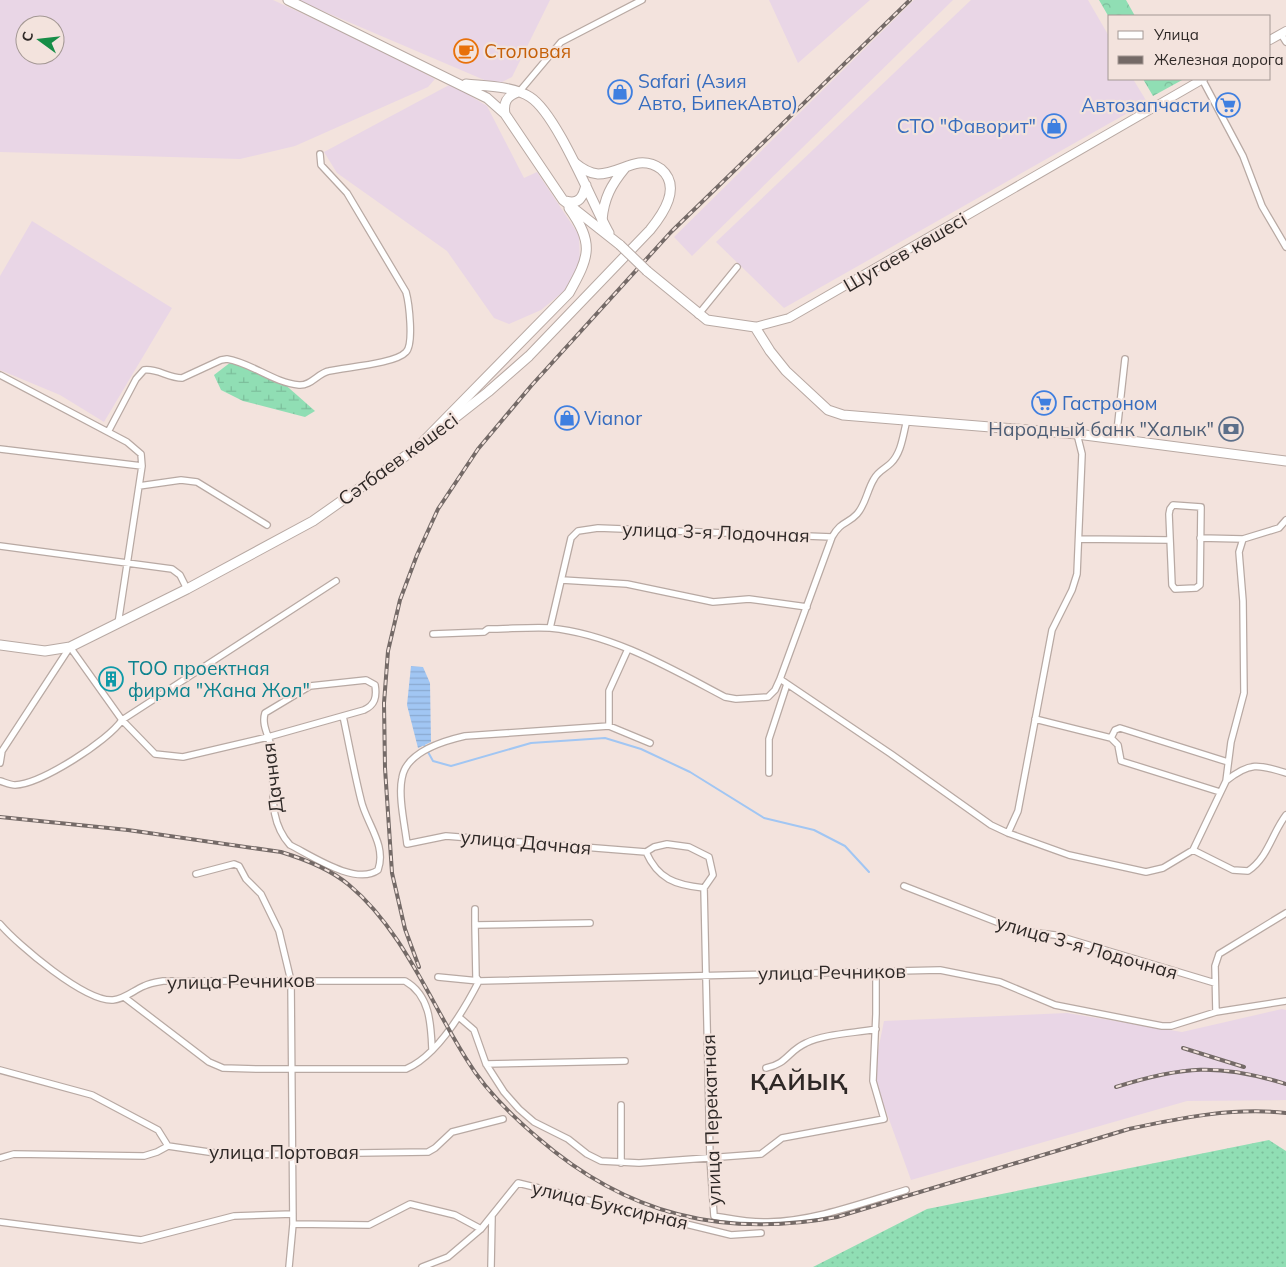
<svg xmlns="http://www.w3.org/2000/svg" width="1286" height="1267" font-family="Mulish,sans-serif">
<defs>
<pattern id="grass-dots" width="8" height="8" patternUnits="userSpaceOnUse" patternTransform="scale(1.25)"><rect width="8" height="8" fill="#90deb4"/><path d="M2 2h.1M6 6h.1" fill="none" stroke="#7cbe9b" stroke-width="1.8" stroke-linecap="round"/></pattern>
<pattern id="wetland-marsh" width="20" height="14" patternUnits="userSpaceOnUse" patternTransform="scale(1.25)"><rect width="20" height="14" fill="#90deb4"/><path d="M1 5h8M5 5V1M11 12h8M15 12V8" fill="none" stroke="#7cbe9b"/></pattern>
<pattern id="park-crowns" width="20" height="18" patternUnits="userSpaceOnUse" patternTransform="scale(1.25)"><rect width="20" height="18" fill="#90deb4"/><path d="M2 6a3 3 0 1 1 6 0M12 15a3 3 0 1 1 6 0" fill="none" stroke="#7cbe9b"/></pattern>
<pattern id="water-rules" width="6" height="5" patternUnits="userSpaceOnUse" patternTransform="scale(1.25)"><rect width="6" height="5" fill="#a1c6f3"/><path d="M0 2.5h6" fill="none" stroke="#8baad0"/></pattern>
</defs>
<rect width="100%" height="100%" fill="#f3e3dd"/>
<path fill="#e9d6e6" fill-rule="evenodd" d="M0 0H273L371 45 435 79 428 87 295 146 240 159 0 152ZM25 25H55V55H25Z
M297 0H550L512 77 496 85Z
M769 0H870L798 63Z
M914 0H953L692 256 674 237Z
M971 0H1088L1110 38V79H1133L1147 102 784 308 716 242Z
M451 84 487 106 524 178 537 172 579 235 580 263 564 291 541 310 509 324 494 318 447 251 337 173 324 152Z
M32 221 172 308 104 422 60 395 0 370V276Z
M1282 1009 1286 1010V1100L1187 1101 911 1180 873 1075 884 1021 1067 1013 1182 1032Z"/>
<path fill="url(#grass-dots)" d="M1269 1140 1286 1151V1267H813L927 1209Z"/>
<path fill="url(#wetland-marsh)" d="M231 362 281 381 315 411 305 417 243 401 221 390 214 375Z"/>
<path fill="url(#park-crowns)" d="M1099 0H1126L1135 16H1110V19Z
M1143 79H1184L1153 96Z"/>
<path fill="url(#water-rules)" d="M411 666 423 667 430 683 431 742 418 748 407 705Z"/>
<g fill="none" stroke-linecap="round" stroke-linejoin="round">
<path stroke="#a1c6f3" stroke-width="2" d="M423 743 433 761 451 766 531 743 605 738 641 749 690 772 764 818 814 830 845 846 869 872"/>
<g stroke="#b8a9a3" stroke-width="8">
<path id="minor" d="M1281 34 1286 42
M1202 79 1243 156 1262 206 1286 247
M519 92 561 42 642 0
M698 315 737 267
M0 375 127 442 141 454 142 466 118 624
M108 432 136 379 144 370C157 368 168 378 182 378L221 360 227 359C252 363 274 383 299 385 311 386 318 373 329 371 346 367 395 364 406 352 414 344 409 303 406 292L347 193 321 165 320 154
M1116 440 1125 359
M0 449 142 466
M139 486 181 480 197 482 267 525
M1173 505 1201 507 1200 585 1196 588 1175 589 1172 585 1169 514 1170 509Z
M1200 538 1243 539
M1079 539 1169 540
M0 546 172 569 180 575 187 589
M562 580 627 584 713 602 749 599 807 607
M550 628 571 538 578 531 598 528 832 537
M433 634 484 632 488 629C508 629 530 627 550 628 612 634 670 668 725 697L736 699 768 697 775 690 780 679 891 754 991 825 1008 833 1069 855 1146 872 1163 868 1193 850 1233 870 1248 871C1268 858 1272 833 1286 815
M780 679 832 537C841 521 848 524 857 514 866 504 867 490 874 479 878 471 885 469 891 463 902 452 903 434 907 420
M1035 719 1111 738 1118 745 1121 761 1220 792
M609 726V691L628 649
M1111 738 1115 730 1120 728 1228 762
M0 763 2 751 70 647 122 720 155 754 183 757 268 737 364 710C375 705 377 697 375 685L366 680 310 686 265 713C261 726 270 737 272 751 276 784 265 817 290 845 312 856 356 886 378 870 387 845 366 823 361 800 354 772 349 744 343 716
M769 773V739L787 684
M0 781C4 782 10 785 15 785 41 784 108 741 122 720L336 581
M1226 781C1249 762 1259 764 1286 773
M1008 833 1018 811 1052 630 1072 590 1077 574 1082 454 1077 434
M667 844 689 847 709 857 713 875 704 888C675 885 658 879 646 852L654 847Z
M1193 850 1226 781 1231 742 1244 693 1243 601 1239 552 1243 539 1279 528 1286 520
M646 852 446 836 407 844C405 826 398 796 402 778 406 752 443 741 465 736L609 726 650 743
M196 874 234 864 239 866 246 879 261 894 279 931 291 981 293 1224 289 1267
M904 886 1020 931 1055 935 1215 983
M704 888 710 1158 714 1216C732 1219 750 1223 768 1222 814 1221 862 1203 906 1190
M475 909V925
M0 924C18 945 85 1002 113 1000 125 999 134 990 144 986 150 983 157 982 163 981H405C430 995 431 1024 432 1049
M438 977 479 981
M479 981 476 977 475 925 590 923
M124 997 209 1062 223 1068 257 1069H406C437 1056 464 1010 479 981L940 970 1000 982 1055 1005 1162 1026H1171L1216 1012 1286 1001
M1216 1012 1215 966 1219 954 1286 913
M460 1018 474 1030 486 1064 504 1092 519 1109 534 1122 568 1139 587 1154 601 1161 639 1163 761 1154 782 1138 884 1119 873 1081 876 1014V971
M486 1064 625 1061
M766 1068C787 1064 788 1051 806 1043 824 1034 855 1033 876 1029
M0 1070 92 1095 158 1130 168 1146
M621 1105V1163
M0 1158 14 1154 144 1156 157 1152 168 1146 229 1155 428 1152 435 1148 452 1132 503 1119
M0 1222 141 1240 234 1216 293 1214
M293 1224 369 1225 410 1204 455 1215 481 1229
M422 1267 448 1257 481 1229 518 1183 731 1235 761 1233
M491 1267 492 1217"/>
</g>
<g stroke="#b8a9a3" stroke-width="10">
<path id="secondary" d="M1270 40 1286 31
M755 327 789 318 1203 79"/>
</g>
<g stroke="#b8a9a3" stroke-width="11">
<path id="primary" d="M602 220C604 198 611 185 625 168
M437 432 488 392 529 356 650 230C663 214 682 187 661 169 654 164 648 162 639 163 626 165 613 174 598 174 588 173 582 169 575 163
M0 645 45 651 70 647 187 589 313 521 421 445"/>
</g>
<g stroke="#b8a9a3" stroke-width="11">
<path id="trunk" d="M288 0 487 98 505 114 563 200 620 245
M466 84C485 86 513 86 530 97 557 114 592 203 609 233
M505 114C503 102 507 96 518 92
M566 201C579 205 583 197 586 185
M647 271 707 320 755 327 770 351 786 371 828 410 843 415 1077 434 1286 461
M415 450 569 293C589 257 595 244 569 208"/>
</g>
<use href="#minor" stroke="#fff" stroke-width="5.5"/>
<use href="#secondary" stroke="#fff" stroke-width="8"/>
<use href="#primary" stroke="#fff" stroke-width="9"/>
<use href="#trunk" stroke="#fff" stroke-width="9"/>
<g stroke="#746a67" stroke-width="4">
<path id="rail" d="M0 817 128 830 281 852C304 859 330 869 349 885 403 930 430 1002 467 1060 485 1090 511 1115 538 1138 627 1215 723 1238 837 1217L1129 1129C1180 1118 1234 1107 1286 1113
M419 967 405 929 392 873 385 768 384 703 388 651 400 600 417 555 438 509 478 449 531 386 671 232 910 0
M1183 1048 1244 1067
M1116 1087C1183 1066 1218 1063 1286 1084"/>
</g>
<use href="#rail" stroke="#f3e3dd" stroke-width="2" stroke-dasharray="5.5" stroke-linecap="butt"/>
<g stroke="#b8a9a3" stroke-width="11" stroke-linecap="butt">
<path id="trunk-bridge" d="M620 245 647 271"/>
</g>
<use href="#trunk-bridge" stroke="#fff" stroke-width="9"/>
</g>
<defs>
<g id="cafe-ring" transform="scale(1.25)"><circle r="9.5" fill="#f3e3dd" stroke="#e8710a" stroke-width="1.5"/><path d="M-5.5-4.5H6V0H3Q3 3.5 0 3.5H-2.5Q-5.5 3.5-5.5 0ZM3-3.2v2h1.7v-2ZM-6 4.5H4V6H-6Z" fill="#e8710a"/></g>
<g id="shop-ring" transform="scale(1.25)"><circle r="9.5" fill="#f3e3dd" stroke="#3f7fe0" stroke-width="1.5"/><path d="M-5-2.5h2.3a2.7 3.5 0 0 1 5.4 0H5L5.5 6h-11ZM-1.5-2.5h3a1.5 2.3 0 0 0-3 0Z" fill="#3f7fe0"/></g>
<g id="supermarket-ring" transform="scale(1.25)"><circle r="9.5" fill="#f3e3dd" stroke="#3f7fe0" stroke-width="1.5"/><path d="M-6-5.5h2.5l.6 2H6L4.5 2H-2.5L-4.4-4H-6ZM-1.5 3.2a1.3 1.3 0 1 0 .1 0ZM3 3.2a1.3 1.3 0 1 0 .1 0Z" fill="#3f7fe0"/></g>
<g id="bank-ring" transform="scale(1.25)"><circle r="9.5" fill="#f3e3dd" stroke="#5c6f8a" stroke-width="1.5"/><path d="M-6-4H6V4H-6ZM0-2.3a2.3 2.3 0 1 0 0 4.6a2.3 2.3 0 1 0 0-4.6Z" fill="#5c6f8a"/></g>
<g id="building-ring" transform="scale(1.25)"><circle r="9.5" fill="#f3e3dd" stroke="#0f9aa8" stroke-width="1.5"/><path d="M-4-6H4V6H1V3H-1V6H-4ZM-2.5-4.3h1.7v1.8h-1.7ZM.8-4.3h1.7v1.8H.8ZM-2.5-1h1.7V.8h-1.7ZM.8-1h1.7V.8H.8Z" fill="#0f9aa8"/></g>
</defs>
<g fill-rule="evenodd">
<use href="#cafe-ring" x="466" y="51"/>
<use href="#shop-ring" x="620" y="92"/>
<use href="#supermarket-ring" x="1228" y="105"/>
<use href="#shop-ring" x="1054" y="126"/>
<use href="#supermarket-ring" x="1044" y="403"/>
<use href="#shop-ring" x="567" y="418"/>
<use href="#bank-ring" x="1231" y="429"/>
<use href="#building-ring" x="111" y="679"/>
</g>
<g text-anchor="middle" dominant-baseline="central" stroke-width="4.5" stroke-linejoin="round" paint-order="stroke">
<g font-size="19" fill="#c56008" stroke="#f3e3dd" text-anchor="start">
<text x="484" y="51">Столовая</text>
</g>
<g font-size="19" fill="#366cbe" stroke="#f3e3dd" text-anchor="start">
<text x="638" y="81">Safari (Азия<tspan x="638" dy="22">Авто, БипекАвто)</tspan></text>
<text x="1210" y="105" text-anchor="end">Автозапчасти</text>
<text x="1036" y="126" text-anchor="end">СТО "Фаворит"</text>
<text x="1062" y="403">Гастроном</text>
<text x="584" y="418">Vianor</text>
</g>
<g font-size="19" fill="#2e2826" stroke="#f3e3dd">
<text transform="translate(905 252) rotate(-30)">Шугаев көшесі</text>
<text transform="translate(398 459) rotate(-36)">Сәтбаев көшесі</text>
<text transform="translate(716 532) rotate(2)">улица 3-я Лодочная</text>
<text transform="translate(272 778) rotate(-97)">Дачная</text>
<text transform="translate(526 842) rotate(5)">улица Дачная</text>
<text transform="translate(1087 947) rotate(16)">улица 3-я Лодочная</text>
<text transform="translate(832 972) rotate(-1)">улица Речников</text>
<text transform="translate(241 981) rotate(-1)">улица Речников</text>
<text transform="translate(711 1120) rotate(-92)">улица Перекатная</text>
<text x="284" y="1152">улица Портовая</text>
<text transform="translate(610 1205) rotate(13)">улица Буксирная</text>
</g>
<g font-size="19" fill="#4e5e75" stroke="#f3e3dd" text-anchor="end">
<text x="1214" y="429">Народный банк "Халык"</text>
</g>
<g font-size="19" fill="#0d838f" stroke="#f3e3dd" text-anchor="start">
<text x="128" y="668">ТОО проектная<tspan x="128" dy="22">фирма "Жана Жол"</tspan></text>
</g>
<g font-size="24" font-weight="bold" letter-spacing="1" fill="#2e2826" stroke="#f3e3dd">
<text x="799" y="1081">ҚАЙЫҚ</text>
</g>
</g>
<rect x="1108" y="15" width="162" height="65" fill="#f3e3dd" stroke="#a49894"/>
<rect x="1118" y="31" width="25" height="8" fill="#ffffff" stroke="#a49894"/>
<text x="1154" y="40" font-size="15" fill="#2e2826">Улица</text>
<rect x="1118" y="56" width="25" height="8" fill="#746a67" stroke="#a49894"/>
<text x="1154" y="65" font-size="15" fill="#2e2826">Железная дорога</text>
<g transform="translate(40 40) rotate(285)"><circle r="24" fill="#f3e3dd" stroke="#a49894"/>
<path d="M0-4L9 19L0 12L-9 19Z" fill="#168d47"/>
<text y="-8" font-size="14" font-weight="bold" text-anchor="middle" fill="#2e2826">С</text>
</g>
</svg>
